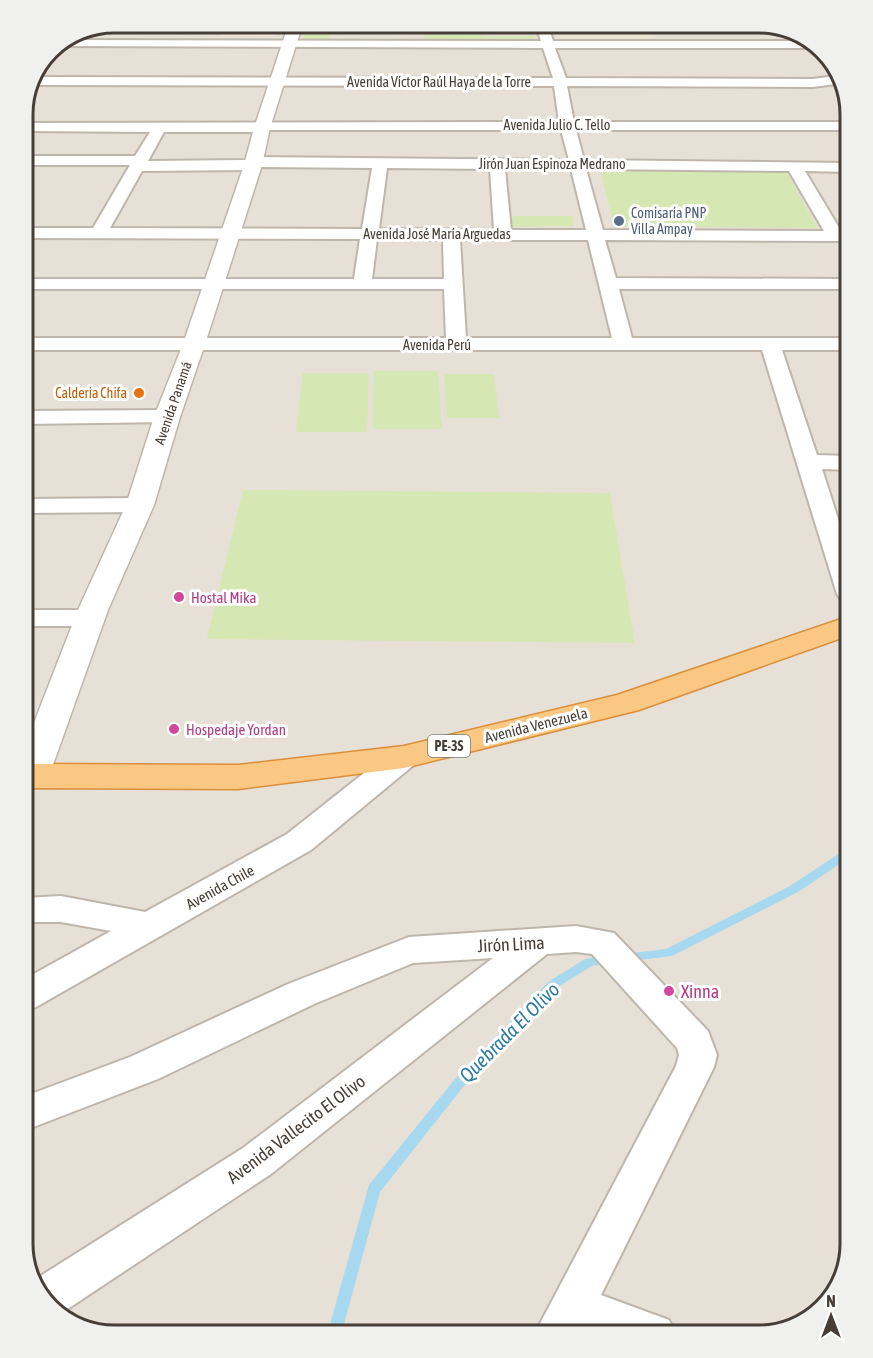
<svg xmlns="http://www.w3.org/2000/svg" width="873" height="1358" font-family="'Asap Condensed',sans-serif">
<rect width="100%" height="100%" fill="#f4efe8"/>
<path fill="#e7e0d6" d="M114 23H766L810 38 841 73 850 114V1245L835 1295 800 1326 759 1335H108L63 1320 32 1285 23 1244V108L49 49Z"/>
<path fill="#f5e4d4" d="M277 26 275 36H221L224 27Z"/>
<path fill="#ece2d2" d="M555 23H644L653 40 560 39Z"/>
<path fill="#d5e7b2" d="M307 23H480L482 36H535V40L425 41 424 31H330L328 41 303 40Z
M599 165 786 171 817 228 614 226Z
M508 216H573L574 226 516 227 510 226Z
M374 371H438L442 429H373Z
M303 373H369L367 432H296Z
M444 374H494L499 418H447Z
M243 490 610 493 635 643 207 639Z"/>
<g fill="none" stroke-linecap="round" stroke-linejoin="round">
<path fill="#a6d9ef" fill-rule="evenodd" d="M846 849H850V857L798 892 672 956 624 962 620 961 618 958 620 955 624 954 666 949 790 886Z
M608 955 612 956 614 959 612 962 592 966 556 988 463 1087 380 1192 341 1335H327L369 1185 455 1079 548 982 585 959Z"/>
<g stroke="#bfb6ab" stroke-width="4">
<path id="minor" d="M535 23H547L553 41H813L819 48H555L566 78 813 79 841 75 843 83 813 87 567 86 574 122H850V130H576L584 160 850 163V172L805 171 841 231H850V241L605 240 616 278 850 279V289H619L632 338H850V350H782L817 455 850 456V470L822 469 850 556V602L841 600 837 594 762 350H23V338H446L444 289H23V279H354L360 239 23 238V228H93L130 165H23V156H135L150 132 23 131V123L559 122 554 86 33 85 37 77 553 78 543 48 56 46 70 40 541 41ZM268 130H561L569 160 253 157 246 160 148 161 164 132H262ZM260 167 372 168 362 229 110 228 142 171 253 170ZM387 168 490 169 494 230 379 229ZM505 169H571L586 230H511ZM586 169 789 171 824 231 603 230ZM377 239 443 240 444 279H372ZM460 240H588L612 338H466Z
M167 410 175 412 178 417 175 422 23 424V411Z
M140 498 148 500 152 505 148 510 140 512 23 513V499Z
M23 610H90L100 612 103 618 100 624 90 626H23Z
M404 747 415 750 419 757 415 764 311 850 36 1007 23 1011V980L111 931 61 922H23V898L61 896 145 912 287 834 393 750Z
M576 926 614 933 708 1031 717 1055 714 1067 601 1295 669 1320 676 1335H595L583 1331 581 1335H534L676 1066 679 1055 677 1048 592 954 576 952 547 954 271 1174 60 1314 32 1285 31 1282 243 1148 493 958 413 963 314 1004 158 1079 23 1131V1097L130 1057 288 984 409 937Z"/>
</g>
<g stroke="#bfb6ab" stroke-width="3">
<path id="tertiary" d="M289 23H303L270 128 262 165 205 344 180 417 154 505 108 610 49 776 44 784 31 788 23 785V751L78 610 126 505 154 417 183 344 244 165 254 128Z"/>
</g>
<g stroke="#da8f3c" stroke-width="3">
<path id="trunk" d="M850 616V635L639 710 404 768 238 789 34 788 23 791V767L31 764 238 765 404 746 617 695Z"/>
</g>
<use href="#minor" fill="#fff" fill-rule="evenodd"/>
<use href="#tertiary" fill="#fff" fill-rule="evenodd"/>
<use href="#trunk" fill="#fbc883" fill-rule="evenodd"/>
</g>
<circle fill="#5c6f8a" stroke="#fff" stroke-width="2" cx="619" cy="221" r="6"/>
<circle fill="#e8710a" stroke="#fff" stroke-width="2" cx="139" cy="393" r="6"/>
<g fill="#d1479c" stroke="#fff" stroke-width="2">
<circle cx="179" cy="597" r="6"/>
<circle cx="174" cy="729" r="6"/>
<circle cx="669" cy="991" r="6"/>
</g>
<g text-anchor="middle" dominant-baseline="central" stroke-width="6" stroke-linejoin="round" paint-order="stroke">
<g font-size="14" fill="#473f37" stroke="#fff">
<text x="439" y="82">Avenida Víctor Raúl Haya de la Torre</text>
<text x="557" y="125">Avenida Julio C. Tello</text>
<text x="552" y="164">Jirón Juan Espinoza Medrano</text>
<text x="437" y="234">Avenida José María Arguedas</text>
<text x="437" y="345">Avenida Perú</text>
<text transform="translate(173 403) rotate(-71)">Avenida Panamá</text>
</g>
<g font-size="14" fill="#4e5e75" stroke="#fff" text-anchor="start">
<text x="631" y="213">Comisaría PNP<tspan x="631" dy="16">Villa Ampay</tspan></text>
</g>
<g font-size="14" fill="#c56008" stroke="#fff" text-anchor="end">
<text x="127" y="393">Calderia Chifa</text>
</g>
<rect fill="#fff" stroke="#7e7973" stroke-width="1.5" x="428" y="735" width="42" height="22" rx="4.5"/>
<g font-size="14" font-weight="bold" fill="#473f37">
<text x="449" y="746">PE-3S</text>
</g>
<g font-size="15" fill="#b23c85" stroke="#fff" text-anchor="start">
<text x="191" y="597">Hostal Mika</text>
<text x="186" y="729">Hospedaje Yordan</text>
</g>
<g font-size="15" fill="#473f37" stroke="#fff">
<text transform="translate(536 725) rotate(-14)">Avenida Venezuela</text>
<text transform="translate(220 887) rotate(-29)">Avenida Chile</text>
</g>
<g font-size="18" fill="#473f37" stroke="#fff">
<text transform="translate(511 944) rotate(-3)">Jirón Lima</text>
<text transform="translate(296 1129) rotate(-37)">Avenida Vallecito El Olivo</text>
</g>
<g font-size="18" fill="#b23c85" stroke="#fff" text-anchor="start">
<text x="681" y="991">Xinna</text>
</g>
<g font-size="20" font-style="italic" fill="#2f7da1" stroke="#fff">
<text transform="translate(509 1032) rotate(-45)">Quebrada El Olivo</text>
</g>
</g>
<path d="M0 0H873V1358H0ZM114 33H759A81 81 0 0 1 840 114V1244A81 81 0 0 1 759 1325H114A81 81 0 0 1 33 1244V114A81 81 0 0 1 114 33Z" fill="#f0f0ef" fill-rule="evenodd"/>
<path fill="none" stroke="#473f37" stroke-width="3" d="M114 33H759A81 81 0 0 1 840 114V1244A81 81 0 0 1 759 1325H114A81 81 0 0 1 33 1244V114A81 81 0 0 1 114 33Z"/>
<g transform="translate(831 1316)" stroke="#ffffff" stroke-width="4.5" paint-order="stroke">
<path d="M0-4.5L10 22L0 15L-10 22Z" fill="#473f37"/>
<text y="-9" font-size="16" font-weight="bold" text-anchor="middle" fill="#473f37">N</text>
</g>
</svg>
